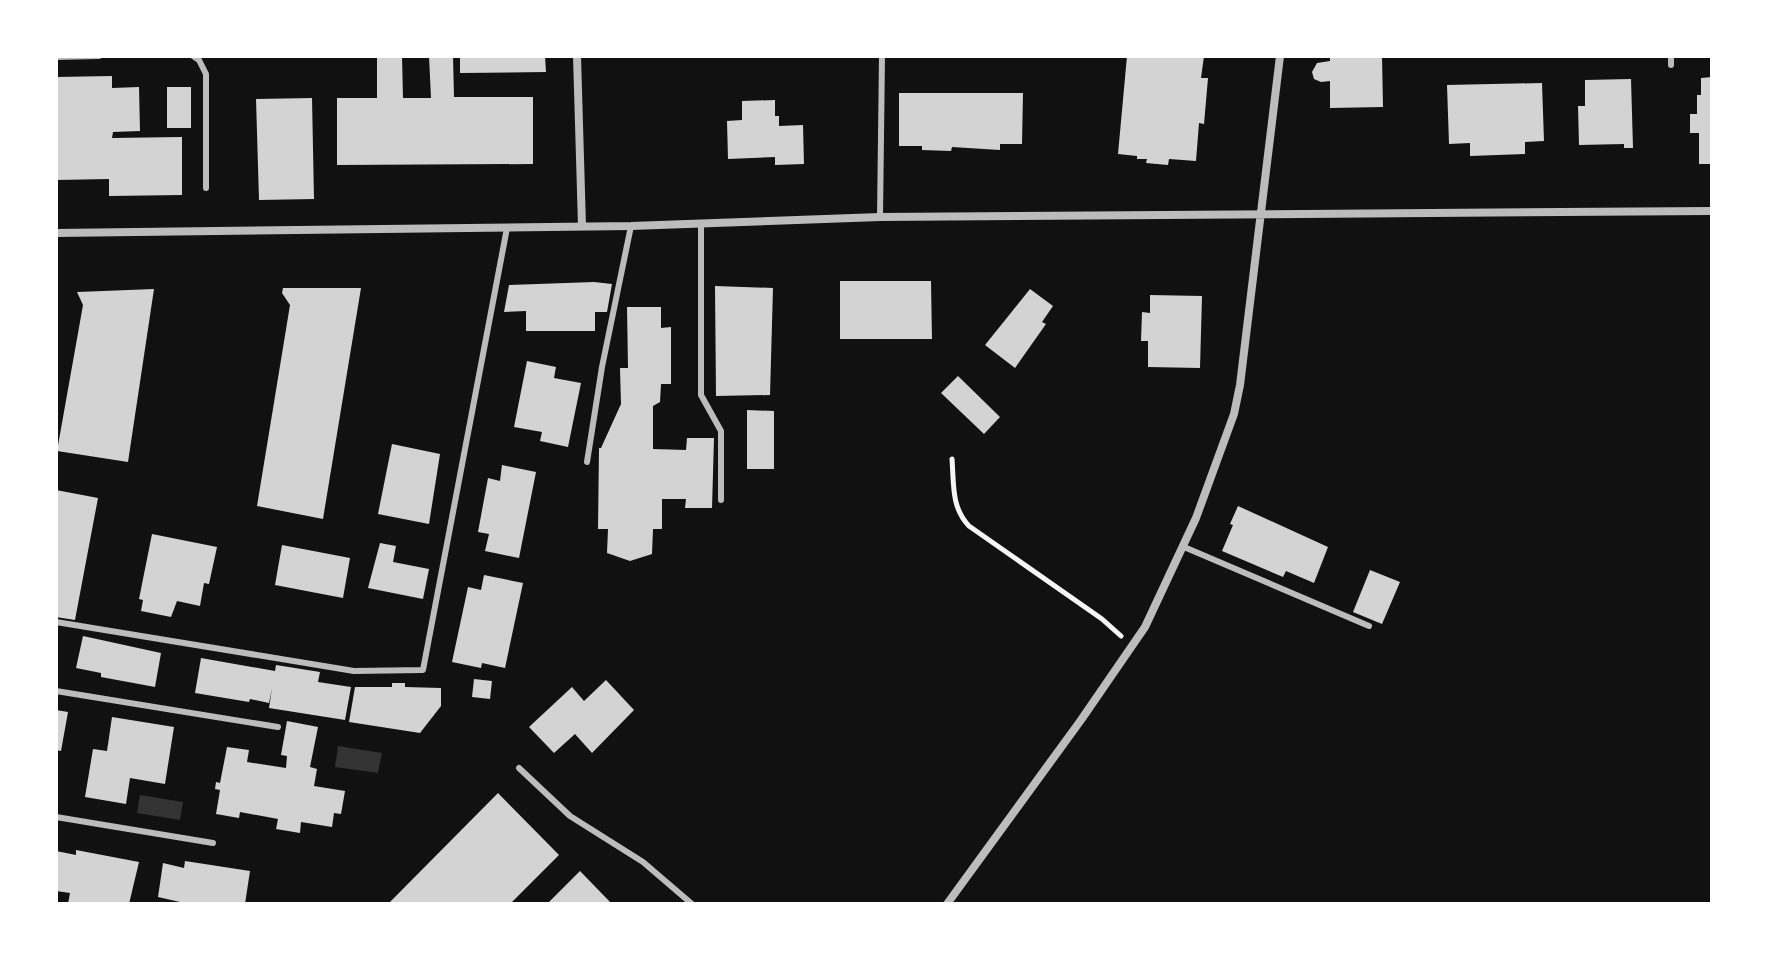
<svg xmlns="http://www.w3.org/2000/svg" width="1768" height="960" font-family="'Alegreya Sans',sans-serif">
<rect width="100%" height="100%" fill="#111"/>
<path fill="#333" d="M338 746 382 753 378 773 335 767Z
M140 795 183 802 180 820 137 813Z"/>
<path fill="#d3d3d3" d="M377 56H402L403 98H431L429 56H453L454 97H533V164L337 165V98H377Z
M460 56H545L546 72 460 73Z
M1127 56H1204L1201 78H1208L1204 124 1199 123 1196 161 1169 159 1168 165 1146 163 1147 159H1137V156L1118 154Z
M1330 56H1382L1383 107 1330 108V81L1321 82 1314 79 1312 72 1317 63 1330 61Z
M112 76V88L139 87 140 131 113 132 112 138 182 137V195L109 196V179L56 180V77Z
M1712 77V164H1699V133H1690V114H1697V95H1701V78Z
M1631 79 1633 148H1624V144L1579 145 1578 106H1585V80Z
M1542 83 1544 141 1525 142V154L1470 156V143L1449 144 1447 85Z
M167 87H191V128H167Z
M899 93H1023L1022 144H1000V150L952 147 951 151 922 150V146H899Z
M312 98 314 199 259 200 256 99Z
M775 100V116H779V126L803 125 804 164 775 165V157L728 159 727 121 742 120V101Z
M840 281H931L932 339H840Z
M594 282 612 284 607 312H595V331H526V311L504 312 509 285Z
M715 286 773 288 770 395 716 396Z
M283 288H361L323 519 257 506 290 305 282 293Z
M154 289 128 462 57 451 83 305 77 292Z
M1030 289 1053 306 1042 322 1046 324 1015 368 985 345Z
M1150 295 1202 296 1200 368 1148 367V341H1141L1142 312 1150 313Z
M627 307H661V328L671 327V384H661L660 402 653 406V449L686 450 687 438H714L712 508H685L686 499H662V529H653L652 554 630 561 607 553 608 529H598L599 448H601L621 404 620 368H628Z
M527 361 556 367 554 378 581 383 568 447 540 441 542 432 514 427Z
M958 376 1000 417 984 434 941 393Z
M747 410 774 411V469H747Z
M392 444 440 454 429 524 378 514Z
M502 465 536 472 519 558 485 551 489 534 478 532 488 478 500 481Z
M56 490 98 498 75 620 56 617Z
M1238 506 1328 547 1314 583 1286 571 1283 577 1222 551 1233 525 1230 524Z
M152 534 217 547 209 584 204 583 200 606 177 601 171 617 141 611 143 600 139 599Z
M380 543 396 546 393 562 429 569 423 599 368 588Z
M282 545 350 558 343 598 275 585Z
M1370 570 1400 582 1382 624 1353 612Z
M484 575 523 583 505 668 482 663 481 668 452 662 468 587 481 590Z
M83 636 161 653 155 687 101 677V673L76 668Z
M201 658 275 671 276 665 320 672 318 682 351 687 345 720 269 708 272 688 269 703 250 699 249 702 195 693Z
M474 679 492 681 490 699 472 697Z
M606 680 634 710 592 753 575 734 554 753 529 727 572 687 584 701Z
M392 683H405V687L441 688V706L420 733 349 722 355 687H392Z
M56 710 68 712 61 751 56 750Z
M112 717 174 727 165 784 130 778 126 804 85 797 93 749 107 751Z
M287 721 318 727 310 767 317 769 314 786 345 791 341 814 334 813 332 827 301 822 300 833 276 829 278 819 240 812 239 818 216 814 220 790 215 789 216 782 220 783 227 747 249 750 247 762 286 768 287 756 281 755Z
M498 793 559 855 510 904H388Z
M76 850 139 862 129 904H68L70 893 56 891V851L76 855Z
M185 861 250 871 245 904H180V902L158 897 163 863 184 868Z
M580 871 612 904H547Z"/>
<g fill="none" stroke-linecap="round" stroke-linejoin="round">
<path stroke="#f5f5f5" stroke-width="5" d="M952 459C954 484 951 507 969 526L1102 619 1121 636"/>
<path stroke="#bcbcbc" stroke-width="6" d="M193 56 199 60 206 74V188
M1671 56V65
M56 57 99 56
M880 217 882 56
M701 224V395L721 431V500
M587 462 602 367 631 226
M1184 547 1369 626
M56 622 354 671 423 670 507 228
M56 691 278 727
M519 768 570 816 643 862 692 904
M56 817 213 843"/>
<path stroke="#bcbcbc" stroke-width="8" d="M577 56 582 226
M56 233 631 226 880 217 1712 211
M947 904 1081 720 1145 627 1196 518 1234 414 1240 385 1280 56"/>
</g>
<rect width="1768" height="960" fill="none" stroke="#ffffff" stroke-width="116"/>
</svg>
